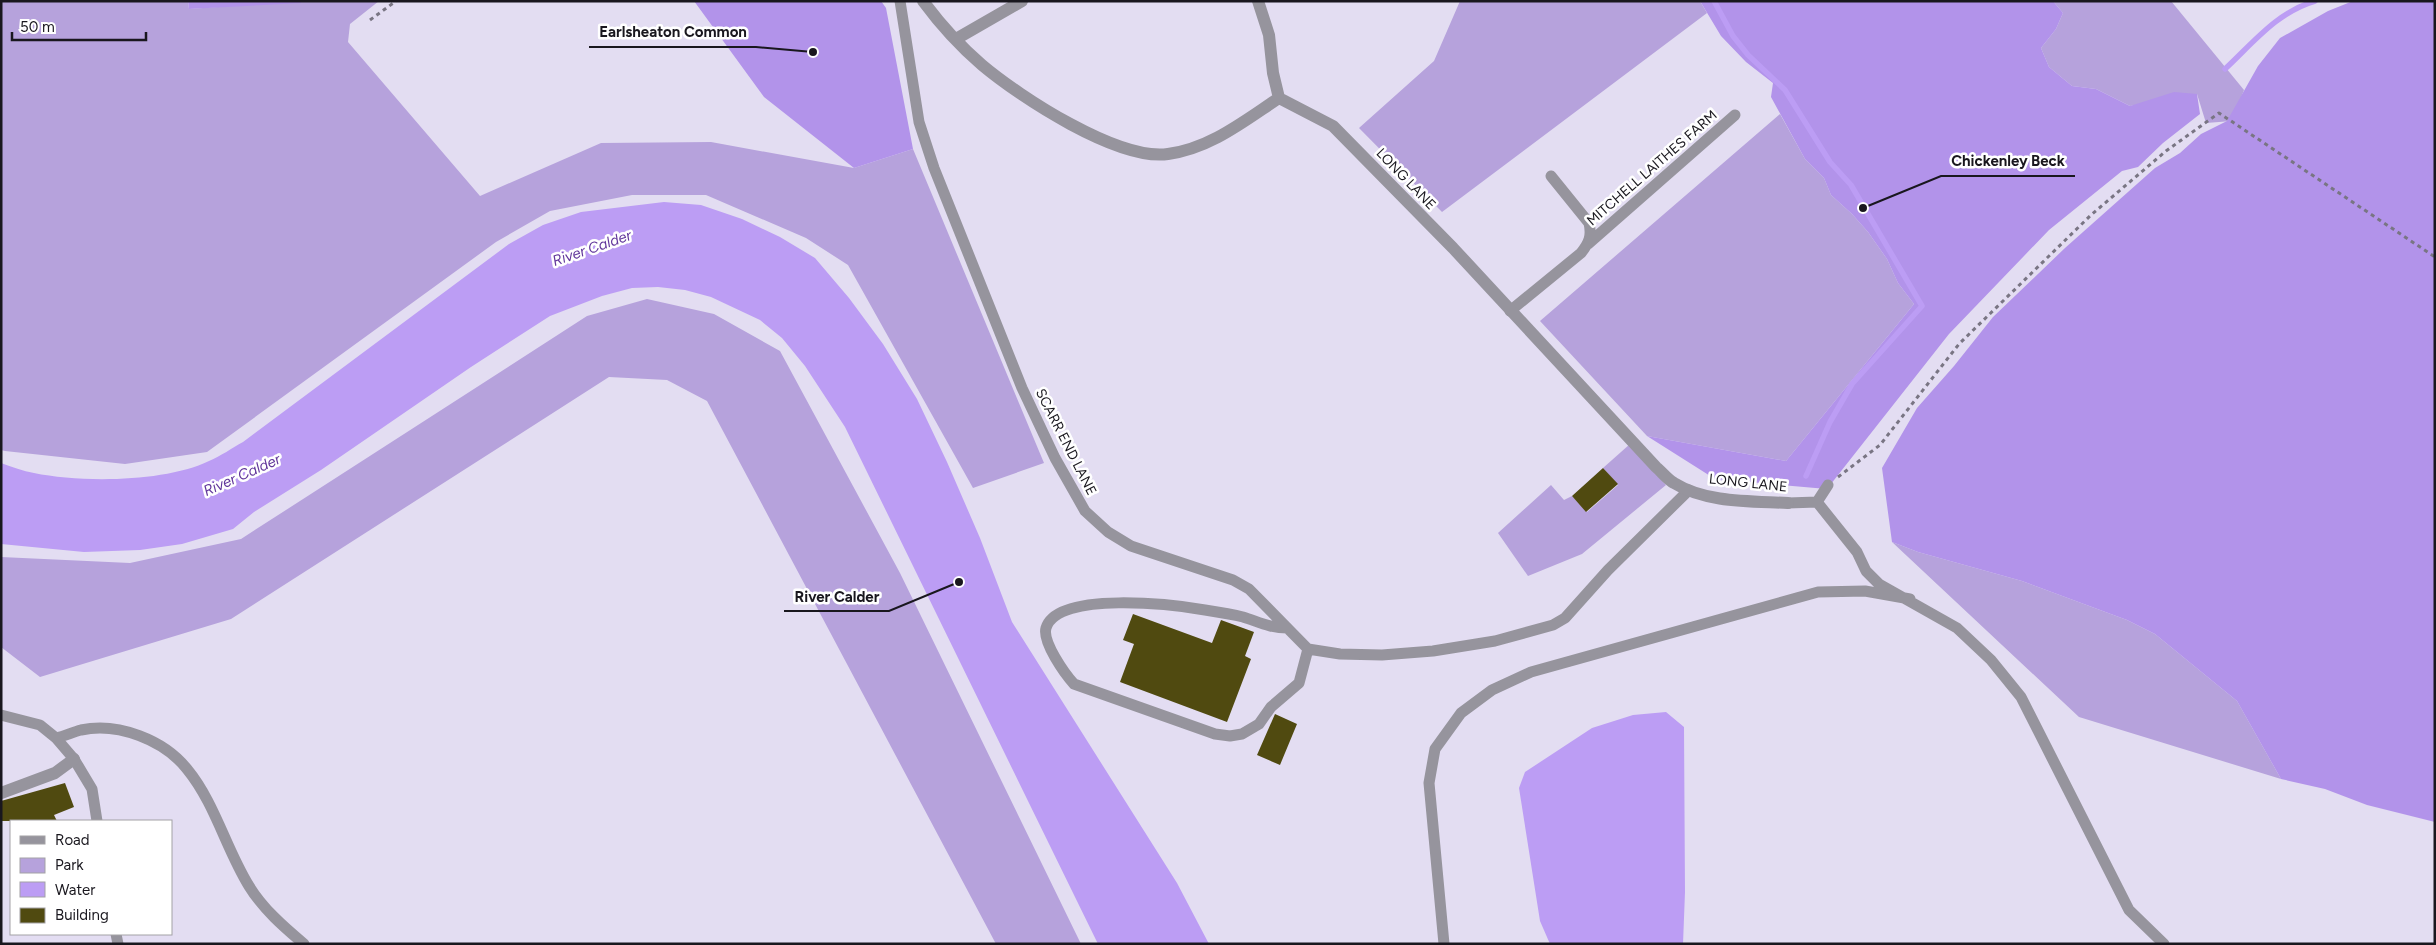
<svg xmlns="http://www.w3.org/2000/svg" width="2436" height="945" font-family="Figtree,sans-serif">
<rect width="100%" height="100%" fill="#e3ddf2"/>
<path fill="#b6a2dc" d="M1 1H188L189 9 301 1H379L350 24 348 42 480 196 601 143 711 142 854 168 913 149 1044 463 973 488 848 265 806 238 706 195H632L550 211 496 242 207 452 125 464 5 451 1 450Z
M1460 1H1700L1707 13 1442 212 1359 128 1434 61Z
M2053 1H2171L2244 90 2232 121 2206 123 2197 94 2130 106 2096 89 2072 86 2049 67 2041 48 2056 29 2063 13Z
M1780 114 1805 159 1824 178 1831 195 1852 214 1868 232 1887 259 1898 283 1914 304 1786 461 1647 436 1540 321Z
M647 299 714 314 780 351 900 573 1081 944H996L707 401 667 380 609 377 231 619 40 677 1 647V557L130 563 241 539 587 316Z
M1630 444 1666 485 1582 554 1528 576 1498 533 1551 485 1564 500 1572 496 1587 512 1618 485 1603 468Z
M1892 542 1918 552 2022 581 2127 620 2155 634 2237 701 2281 779 2079 717Z"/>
<path fill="#b293ea" d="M188 1H301V3L189 9Z
M694 1H881L886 8 913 149 854 168 764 97Z
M1700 1H2053L2063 13 2056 29 2041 48 2049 67 2072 86 2096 89 2130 106 2174 92 2197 94 2200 114 2163 143 2138 167 2122 171 2049 230 1949 334 1827 489 1715 479 1647 436 1786 461 1914 304 1898 283 1887 259 1868 232 1852 214 1831 195 1824 178 1805 159 1771 97 1773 83 1746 62 1721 36Z
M2353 1H2435V822L2367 805 2325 789 2281 779 2237 701 2155 634 2127 620 2022 581 1918 552 1892 542 1882 468 1917 408 1954 366 1993 317 2065 248 2155 168 2180 153 2201 134 2227 121 2258 66 2280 38 2328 11Z"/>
<path fill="#bc9df4" d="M664 202 701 205 742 219 780 237 815 258 849 298 883 344 917 399 947 462 980 538 1012 622 1177 883 1209 944H1098L845 427 805 366 782 338 760 320 711 297 685 290 658 287 632 288 602 296 550 316 471 367 321 470 254 512 233 529 182 544 140 550 84 552 1 544V463C12 467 23 471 34 473 82 483 166 482 209 461 221 456 232 448 243 442L509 244 543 225 581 212Z
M1666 712 1684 727 1685 892 1683 944H1550L1540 921 1519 788 1525 772 1592 728 1633 715Z"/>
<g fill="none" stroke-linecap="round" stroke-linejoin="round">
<path stroke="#bc9df4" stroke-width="5.5" d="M1714 1 1733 36 1748 55 1785 90 1830 162 1851 185 1922 306 1852 384 1830 422 1806 476
M2225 69C2253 43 2277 12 2315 1"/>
</g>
<path fill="#504a10" d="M1603 468 1618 484 1586 512 1572 496Z
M1133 614 1212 643 1221 620 1254 632 1245 656 1251 659 1227 722 1120 682 1134 644 1123 640Z
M1275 714 1297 724 1280 765 1257 755Z
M65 783 74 807 54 815 57 821H1V801Z"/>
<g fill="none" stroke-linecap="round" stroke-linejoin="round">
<path stroke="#797583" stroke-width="3" stroke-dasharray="4 4" stroke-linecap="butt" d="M370 20 396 1
M1838 477 1880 445 1959 344 2091 215 2166 151 2219 113 2435 257"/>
<path stroke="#96949d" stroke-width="11" d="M900 1 919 122 934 168 1022 388 1055 458 1085 511 1108 532 1131 546 1233 580 1249 589 1308 649 1340 654 1382 655 1433 651 1495 641 1553 625 1565 618 1608 570 1689 490
M1588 244 1735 115
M1510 311 1581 253C1589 243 1592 236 1589 223L1551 176
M1817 502 1857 552 1866 571 1879 584 1957 628 1991 660 2021 697 2129 910 2164 944
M1788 503 1817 502 1828 485
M1287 628C1270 628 1259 622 1243 617 1231 614 1218 612 1205 610 1176 605 1057 590 1046 628 1042 642 1065 674 1074 684L1215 734 1230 736 1242 734 1259 724 1271 707 1299 683 1308 649
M1 715 40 725 56 738 74 759 92 789 97 821
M56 738C65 736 73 732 81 730 118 722 164 740 187 769 215 803 226 849 249 886 263 909 284 927 304 944
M116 934 118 944
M1444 944 1429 783 1435 749 1461 713 1492 690 1531 672 1818 592 1865 591 1910 599"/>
<path stroke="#96949d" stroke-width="12" d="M923 1C940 24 961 47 982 65 1020 97 1118 161 1168 154 1211 148 1244 121 1279 98L1333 126 1453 248 1656 467C1662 472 1667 479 1674 483 1706 503 1751 501 1788 503
M1258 1 1269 35 1273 73 1279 98
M956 39 1022 1
M1 793 55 773 74 759"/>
</g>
<g text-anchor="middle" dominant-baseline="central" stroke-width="5" stroke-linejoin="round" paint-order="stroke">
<g font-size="14" fill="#19171e" stroke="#fff">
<text transform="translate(1652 168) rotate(-41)">MITCHELL LAITHES FARM</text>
<text transform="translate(1406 179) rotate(46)">LONG LANE</text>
<text transform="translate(1066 442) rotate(63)">SCARR END LANE</text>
<text transform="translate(1748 483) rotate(6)">LONG LANE</text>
</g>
<g font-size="15" font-style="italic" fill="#62379b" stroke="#fff">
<text transform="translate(592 248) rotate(-19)">River Calder</text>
<text transform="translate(242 475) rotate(-24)">River Calder</text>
</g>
</g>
<path fill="none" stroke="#19171e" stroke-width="2" d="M813 52L756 47H589M1863 208L1941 176H2075M959 582L889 611H784"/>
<g fill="#19171e" stroke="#fff" stroke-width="2">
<circle cx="813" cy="52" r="5"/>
<circle cx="1863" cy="208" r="5"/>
<circle cx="959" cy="582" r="5"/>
</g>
<g font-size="15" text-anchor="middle" font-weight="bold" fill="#19171e" stroke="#fff" stroke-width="5" stroke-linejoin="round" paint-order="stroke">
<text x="673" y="37">Earlsheaton Common</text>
<text x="2008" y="166">Chickenley Beck</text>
<text x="837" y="602">River Calder</text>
</g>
<rect width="2436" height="945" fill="none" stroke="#19171e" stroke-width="5"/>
<rect x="10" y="820" width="162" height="115" fill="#ffffff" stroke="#a3a2a5"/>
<rect x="20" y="836" width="25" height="8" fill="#96949d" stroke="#a3a2a5"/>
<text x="55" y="845" font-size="15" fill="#19171e">Road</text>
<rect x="20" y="858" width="25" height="15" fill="#b6a2dc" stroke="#a3a2a5"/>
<text x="55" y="870" font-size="15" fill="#19171e">Park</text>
<rect x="20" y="882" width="25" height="15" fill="#bc9df4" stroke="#a3a2a5"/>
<text x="55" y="895" font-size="15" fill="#19171e">Water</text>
<rect x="20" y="908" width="25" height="15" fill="#504a10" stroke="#a3a2a5"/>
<text x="55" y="920" font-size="15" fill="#19171e">Building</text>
<path d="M12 32v8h134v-8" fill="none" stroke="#19171e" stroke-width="2.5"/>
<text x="20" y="32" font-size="15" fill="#19171e" stroke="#ffffff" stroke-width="4" paint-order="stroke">50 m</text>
</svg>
